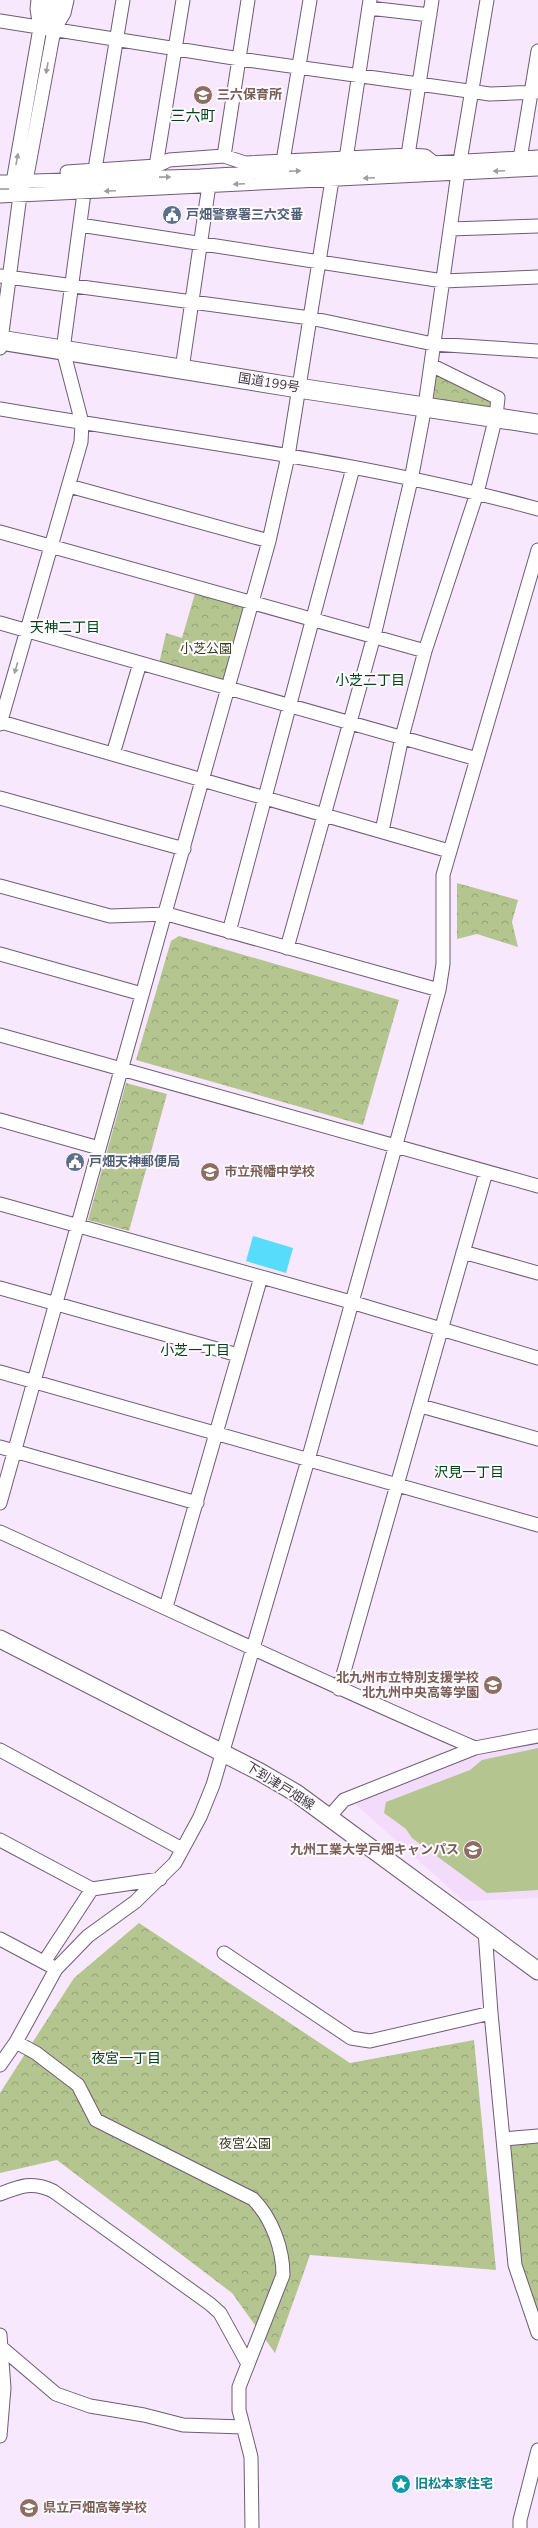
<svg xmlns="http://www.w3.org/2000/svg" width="538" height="2528" font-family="'Nunito Sans','Noto Sans JP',sans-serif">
<defs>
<pattern id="park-crowns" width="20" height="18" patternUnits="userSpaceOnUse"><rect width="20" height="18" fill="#b4c58f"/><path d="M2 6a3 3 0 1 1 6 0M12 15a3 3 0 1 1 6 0" fill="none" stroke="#94a176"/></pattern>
</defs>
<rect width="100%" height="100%" fill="#f7e8fd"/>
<path fill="#f3dbfc" d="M538 1743V1898L464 1901 354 1803 482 1753Z"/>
<path fill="url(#park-crowns)" d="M435 374 492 399V410L434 400Z
M196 590 244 606 225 682 159 664 166 633 182 638Z
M457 883 518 900 512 922 518 947 477 934 457 939Z
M179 936 399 1000 363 1125 136 1060 171 941Z
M126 1083 167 1094 129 1231 88 1220Z
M139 1923 350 2063 474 2040 496 2270 310 2255 275 2353 232 2293 57 2160 0 2173V2093L74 1978Z
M538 2138V2312L522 2269 509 2139Z"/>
<path fill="#b4c58f" d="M538 1748V1890L487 1893 412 1838 406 1829 384 1813 386 1802 470 1770 482 1760Z"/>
<path fill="#57dcfc" d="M253 1236 293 1248 286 1273 246 1261Z"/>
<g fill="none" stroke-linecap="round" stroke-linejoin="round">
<g stroke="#6e5d74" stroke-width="15">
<path id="minor" d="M38 0 37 9 40 28
M369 8 430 15
M0 21 240 59 490 94 538 92
M408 155 432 0
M224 156 248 0
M346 159 370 0
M520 159 538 51
M283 161 310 0
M156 166 183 0
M95 169 123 0
M67 172 156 166 169 160 224 156 245 163 408 155 425 156 434 163
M0 182 200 176 538 157
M16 188 13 182 40 28 48 0
M0 196 538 169
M80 225 443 281 538 277
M450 229 538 226
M0 276 310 318 433 344 538 351
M0 348 20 195 26 181 54 30 64 13 67 0
M182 369 209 185
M0 409C180 440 362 461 538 509
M69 486 269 541
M0 532 425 651
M0 623 477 759
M1 722 449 851
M0 724 81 442 82 423 63 350 84 193
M113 754 140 663
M0 798 184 849
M382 831 402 737 425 651 477 493 496 416 498 398 431 365
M0 886 110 916 167 914 439 990
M229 932 353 468
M287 948 374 636 411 480 425 406 458 173 487 0
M0 954 142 994
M0 1035 538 1186
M0 1120 99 1148
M0 1204 351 1302 538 1358
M463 1252 538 1273
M0 1288 238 1355
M0 1372 538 1525
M421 1406 538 1439
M0 1447 197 1503
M0 1503 269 541 288 456 332 180
M0 1532C158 1604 315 1679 475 1748
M166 1607 261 1277
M339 1689 486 1172
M0 1750 182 1849
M329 1817 344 1800 475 1748 538 1736
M0 1840 92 1889 160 1879
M485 1931 491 2013 515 2265 538 2333
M0 1939 51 1966
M224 1953 351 2038 370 2041 491 2013
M44 1962 92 1889
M16 2042 36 2053 78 2085 96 2120 253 2199C272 2218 283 2249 283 2275L239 2387V2410L251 2457 252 2528
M0 2065 16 2042 56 1969 88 1936 135 1902 175 1863 200 1817 213 1785 308 1460 439 990 443 964V875L538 550
M504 2139 538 2136
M0 2194C20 2186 33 2181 53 2191L210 2304 220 2313 248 2364
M0 2335 4 2388 0 2436
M2 2348 56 2394 90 2406 144 2415 183 2425 243 2427
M520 2528V2520L538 2450"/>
</g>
<g stroke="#6e5d74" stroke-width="19">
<path id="major" d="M0 1639 260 1772 296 1793 538 1971"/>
</g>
<g stroke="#6e5d74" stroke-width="21">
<path id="highway" d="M54 30 57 0
M0 340 298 388 538 424"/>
</g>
<use href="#minor" stroke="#fff" stroke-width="13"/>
<use href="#major" stroke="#fff" stroke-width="17"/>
<use href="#highway" stroke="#fff" stroke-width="19"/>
</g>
<defs><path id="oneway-solid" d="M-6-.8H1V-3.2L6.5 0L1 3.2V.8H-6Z"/></defs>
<g fill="#a09ca0">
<use href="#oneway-solid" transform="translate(47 68) rotate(100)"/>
<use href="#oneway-solid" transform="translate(17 159) rotate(-80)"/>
<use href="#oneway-solid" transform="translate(295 171) rotate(-3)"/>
<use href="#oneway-solid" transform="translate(499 171) rotate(178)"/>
<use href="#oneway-solid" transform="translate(165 177) rotate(-1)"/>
<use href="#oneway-solid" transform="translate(369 178) rotate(177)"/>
<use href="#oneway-solid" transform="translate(239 184) rotate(177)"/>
<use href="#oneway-solid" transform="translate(110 191) rotate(177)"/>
<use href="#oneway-solid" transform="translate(16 668) rotate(106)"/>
</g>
<defs>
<g id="school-disc" transform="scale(1)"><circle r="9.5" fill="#8d6e63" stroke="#fefaff"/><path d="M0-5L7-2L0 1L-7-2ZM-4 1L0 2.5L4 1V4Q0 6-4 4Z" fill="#fff"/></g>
<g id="civic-disc" transform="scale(1)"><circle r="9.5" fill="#5c6f8a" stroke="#fefaff"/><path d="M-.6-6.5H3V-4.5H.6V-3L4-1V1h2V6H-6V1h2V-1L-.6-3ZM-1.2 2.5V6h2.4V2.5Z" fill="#fff"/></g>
<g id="university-disc" transform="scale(1)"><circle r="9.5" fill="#8d6e63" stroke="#fefaff"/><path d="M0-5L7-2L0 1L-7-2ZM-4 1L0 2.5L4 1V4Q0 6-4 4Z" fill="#fff"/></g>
<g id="sight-disc" transform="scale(1)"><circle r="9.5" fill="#0f9aa8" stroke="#fefaff"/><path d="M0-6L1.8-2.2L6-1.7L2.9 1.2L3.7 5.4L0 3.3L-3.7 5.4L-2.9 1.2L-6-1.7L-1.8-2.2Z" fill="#fff"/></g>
</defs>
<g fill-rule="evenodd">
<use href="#school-disc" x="203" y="95"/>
<use href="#civic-disc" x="172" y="215"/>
<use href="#civic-disc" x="75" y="1162"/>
<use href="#school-disc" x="210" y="1172"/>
<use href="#school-disc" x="493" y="1685"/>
<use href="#university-disc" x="473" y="1850"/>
<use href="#sight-disc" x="401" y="2484"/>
<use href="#school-disc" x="29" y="2508"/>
</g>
<g text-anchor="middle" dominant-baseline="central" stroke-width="4" stroke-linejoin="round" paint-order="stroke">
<g font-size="13" font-weight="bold" fill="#785e54" stroke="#fefaff" text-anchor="start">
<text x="217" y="95">三六保育所</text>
<text x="224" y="1172">市立飛幡中学校</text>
<text x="479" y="1678" text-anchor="end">北九州市立特別支援学校<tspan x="479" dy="15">北九州中央高等学園</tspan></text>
<text x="459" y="1850" text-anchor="end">九州工業大学戸畑キャンパス</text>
<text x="43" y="2508">県立戸畑高等学校</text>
</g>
<g font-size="13" font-weight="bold" fill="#4e5e75" stroke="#fefaff" text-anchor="start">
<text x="186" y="215">戸畑警察署三六交番</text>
<text x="89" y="1162">戸畑天神郵便局</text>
</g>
<g font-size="13" fill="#403842" stroke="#fefaff">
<text transform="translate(269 383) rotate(9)">国道199号</text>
<text transform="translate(280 1786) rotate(32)">下到津戸畑線</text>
</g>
<g font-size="13" fill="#333e18" stroke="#fefaff">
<text x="206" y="649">小芝公園</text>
<text x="245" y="2144">夜宮公園</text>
</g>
<g font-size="13" font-weight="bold" fill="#0d838f" stroke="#fefaff" text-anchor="start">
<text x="415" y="2484">旧松本家住宅</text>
</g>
<g font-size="14" fill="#004312" stroke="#fefaff">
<text x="65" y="627">天神二丁目</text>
<text x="370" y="680">小芝二丁目</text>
<text x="195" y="1350">小芝一丁目</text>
<text x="469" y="1472">沢見一丁目</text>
<text x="126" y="2058">夜宮一丁目</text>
</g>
<g font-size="15" fill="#004312" stroke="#fefaff">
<text x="193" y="116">三六町</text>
</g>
</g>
</svg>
